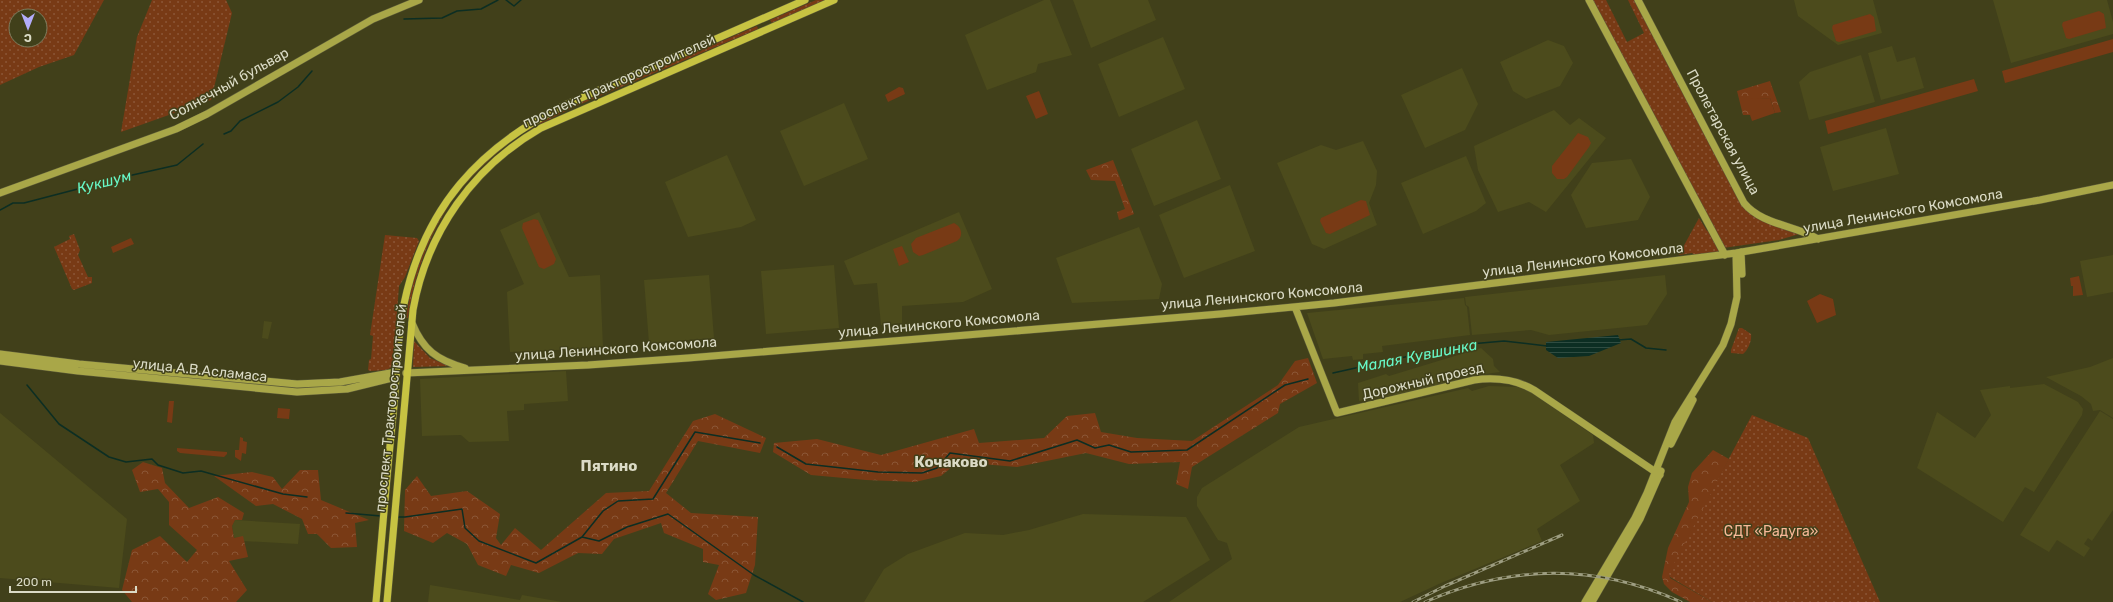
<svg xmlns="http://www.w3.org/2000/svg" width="2113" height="602" font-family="Rubik,sans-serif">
<defs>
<pattern id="grass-dots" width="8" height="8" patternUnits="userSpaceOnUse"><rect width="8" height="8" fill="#783a15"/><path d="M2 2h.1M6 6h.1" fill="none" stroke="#8b5636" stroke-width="1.8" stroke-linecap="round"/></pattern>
<pattern id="forest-crowns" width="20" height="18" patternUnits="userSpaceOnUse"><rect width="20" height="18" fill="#783a15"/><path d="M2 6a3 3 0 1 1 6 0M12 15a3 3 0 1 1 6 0" fill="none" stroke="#8b5636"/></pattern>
<pattern id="water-rules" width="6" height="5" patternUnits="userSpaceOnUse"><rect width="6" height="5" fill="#0c2e23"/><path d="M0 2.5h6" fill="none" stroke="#2f4c41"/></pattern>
</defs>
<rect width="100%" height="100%" fill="#41401a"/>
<path fill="#4c4b1c" d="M1044 0H1050L1072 55 1038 64 1036 72 987 90 965 35Z
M1073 0H1148L1156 20 1091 48Z
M1794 0H1873L1882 33 1838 45 1798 16Z
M1993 0H2107L2113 22V34L2011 63Z
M1163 37 1185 89 1119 117 1098 64Z
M1548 40 1564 46 1573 63 1560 86 1526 99 1513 91 1500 62Z
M1892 46 1897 62 1915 57 1924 88 1881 100 1868 53Z
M1861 55 1875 102 1809 120 1799 82 1810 72Z
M1462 68 1478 104 1465 130 1425 148 1401 95Z
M844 103 868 159 804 186 780 131Z
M1554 110 1570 125 1579 118 1606 138 1546 212 1529 202 1498 212 1478 170 1474 146Z
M1197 120 1221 179 1154 206 1131 149Z
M1886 128 1899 174 1833 191 1820 147Z
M1363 141 1377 171 1376 185 1369 203 1377 225 1324 249 1312 244 1277 163 1321 145 1336 150Z
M727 155 756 220 741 227 688 237 665 182Z
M1466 156 1486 203 1476 211 1423 234 1401 183Z
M1631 159 1650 197 1638 220 1586 228 1571 195 1592 163Z
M1230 185 1255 251 1184 278 1159 215Z
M539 212 569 277 600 275 603 348 510 352 507 292 524 284 500 230Z
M959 212 992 289 963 302 902 306V323L881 325 877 283 854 285 844 261Z
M1139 227 1162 284 1159 299 1072 303 1056 258Z
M2113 255V292L2087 297 2080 261Z
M834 265 839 328 766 334 761 271Z
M709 275 714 338 649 343 644 280Z
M1665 275 1667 294 1647 325 1549 335 1531 330 1472 335 1469 307 1466 305 1465 297Z
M1464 298 1465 305 1467 307 1470 335 1382 346 1383 352 1363 354V359L1353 360 1352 356 1323 359 1307 313Z
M264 321 272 322 268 339 262 338Z
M1481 348 1493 359 1494 366 1500 372 1485 374 1484 370 1466 374 1457 380 1395 395 1359 401 1358 383 1386 374 1389 376Z
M2113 358V418L2100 410 2093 411 2091 404 2081 396 2046 377 2090 367Z
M566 371 568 401 524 404V410L507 411 509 441 469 442 461 435 422 436 420 379Z
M2044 384 2078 402 2083 409 2082 415 2034 492 2025 487 2003 522 1917 468 1937 412 1975 438 1991 415 1980 390 2010 386V388Z
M1489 386 1518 387 1528 390 1593 435 1594 443 1560 465 1580 501 1537 529 1542 541 1441 583 1400 602H1169L1232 559 1227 543 1218 540 1197 506V497L1202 488 1299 427 1468 388 1472 391Z
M2100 411 2113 419V510L2092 541 2088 538 2084 544 2090 548 2084 557 2057 540 2049 552 2020 535Z
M0 413 127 519 119 588 0 578Z
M1083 514 1186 517 1210 560 1143 602H864L884 569 908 554 965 533 1003 535 1029 530Z
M235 520 300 524 298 544 243 541V537L234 538 232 526Z
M430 585 520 600 522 595 562 602H428Z"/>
<path fill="url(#grass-dots)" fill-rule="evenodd" d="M0 0H104L74 55 39 67 0 85ZM16 16H40V40H16Z
M152 0H226L232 13 211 100 121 132 137 37Z
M816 0H825L772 23 770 20Z
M1589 0H1606L1627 42 1644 33 1628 0H1638L1750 210 1806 232 1779 240 1723 248Z
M757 26 758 29 574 107 540 124 539 122 573 105Z
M536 124C534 128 528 130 524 132 513 139 502 148 492 156 445 197 416 257 408 318H406C418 231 464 171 536 124Z
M1699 218 1707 231H1710L1721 251 1720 253 1696 256 1692 253 1679 255 1678 250 1682 249Z
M74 234 80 250 78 255 88 277H92V283L74 290 72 289 54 247 70 239 69 236Z
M385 235 417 238 419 241 405 277 399 286 393 366 387 370 370 371 368 370 369 360 371 359 373 336 370 335Z
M1739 328H1742L1751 334C1752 341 1748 350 1743 354L1731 353V350Z
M414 341 430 358 449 366 413 367Z
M1752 415 1808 438 1880 602H1712L1670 577 1668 573Z"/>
<path fill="url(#forest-crowns)" d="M1770 81 1781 112 1775 113 1770 98 1750 100V115H1743L1737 91Z
M1113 160 1134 214 1119 220 1117 212 1125 209 1115 181 1091 180 1086 170Z
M1308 358 1317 383 1280 404 1278 413 1192 467 1188 489 1176 484 1180 462 1129 464 1086 453 1017 467 958 462 941 476 915 482 866 480 811 475 773 452 774 443 817 439 881 455 974 429 979 443 1044 438 1067 416 1095 413 1101 432 1137 438 1192 441 1278 385 1295 361Z
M715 414 766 438 760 453 698 441 666 493 691 513 758 517 755 565 746 593 716 600 708 594 719 565 703 562V549L664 533 661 523 614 539 602 554 578 553 539 573 511 565 506 576 478 565 467 544 447 533 433 543 404 531 405 490 417 476 431 496 467 491 500 514 496 538 501 545 515 528 541 550 606 493 649 491 693 421Z
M1713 450 1729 459 1669 573 1670 578 1712 602H1690L1672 592 1664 584 1662 577 1668 548 1689 502 1688 487 1692 473Z
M143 462 162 468 165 483 189 508 218 497 244 513 242 520H235L232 526 234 538 243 536 248 557 229 561 247 590 236 602H132L122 590 132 550 160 536 187 562 197 550 169 525V502L158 489 140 492 132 470Z
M300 470H318L321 500 369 520 355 523 357 547 331 548 317 534H308L302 519 273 504 256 506 214 476 252 472 273 477 282 489Z"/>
<path fill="#783a15" d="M2099 11 2104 14 2106 28 2069 39 2066 38 2062 25 2063 22Z
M1870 14 1874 17 1876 31 1839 42 1836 41 1832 28 1833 25Z
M2113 39V52L2005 83 2002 71Z
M1974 79 1978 91 1828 134 1825 121Z
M899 87 903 88 905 94 888 102 885 95Z
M1039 91 1048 114 1036 119 1026 96Z
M1770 98 1775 113 1752 121 1750 115V99Z
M1578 133 1588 137 1591 143 1589 147 1567 177 1564 179H1557L1552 173V166Z
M1361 200 1366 201 1370 215 1330 234 1326 233 1320 221 1321 218Z
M534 219 538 220 556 259 554 264 544 269 539 267 522 228 523 223Z
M954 223C960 226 963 232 960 238L957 241 923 255 919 256 913 252 911 244 916 238Z
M131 238 134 244 113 253 111 247Z
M902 246 909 262 899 266 893 249Z
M2079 276 2083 295 2073 296V286H2071L2070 278Z
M1820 294 1833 299 1836 315 1817 323 1807 301Z
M169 401H174L172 423 167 422Z
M278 408 290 409 289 419 277 418Z
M240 437 243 438V441L247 442 246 454 242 453 241 461 235 457V450H239Z
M177 448 227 452V454L224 457 180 453 177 451Z"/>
<path fill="url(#water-rules)" d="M1618 335 1621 343 1589 356 1558 358 1546 350V342Z"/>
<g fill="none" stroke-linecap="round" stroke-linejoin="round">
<path stroke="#0c2e23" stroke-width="1.5" d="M506 0 514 6 521 0
M404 19 442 18 457 11 481 9 498 0
M224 134 231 131 240 121 278 102 298 87 312 71
M0 210 13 203H24L93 185C105 187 118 184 128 176L177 165 203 144
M1618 340 1631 339 1646 348 1666 350
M1333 373 1459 345 1504 341 1547 346
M27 385 59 424 109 457 126 462 152 459 158 465 183 473 201 471 283 494 307 497
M777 447 806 464 878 472 922 473 937 468 950 453 1010 461 1077 440 1095 448 1109 445 1131 452 1187 450 1285 385 1308 379
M346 513 381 516
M396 517H405L462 509 465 528 479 541 536 563 582 537 603 511 618 501 653 499 695 432 760 443
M582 537 599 541 627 527 668 514 754 575 803 602"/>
<g stroke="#5d5c39" stroke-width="8">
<path id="secondary" d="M1589 0 1725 255
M1638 0 1744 203C1762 225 1795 225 1818 239
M0 193 176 129 207 114 373 19 419 0
M1741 252 1742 274
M1295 307 1337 413 1474 380C1496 377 1515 379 1534 390L1660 475
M412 323C423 350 437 360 465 368
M0 354 79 364 297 384 340 382 396 372
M0 361 78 371 297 392 347 389 396 377
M406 373 588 365 688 358 1220 314 1334 303 1736 253 2040 200 2113 185
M1671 444 1693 400
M1585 602 1635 518 1647 493 1675 422 1723 345 1731 324 1737 297 1736 253
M1592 602 1640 519 1661 471"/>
</g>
<g stroke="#5d5c39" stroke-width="8">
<path id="primary" d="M376 602C382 537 387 471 394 406 397 372 397 337 404 304 424 208 479 147 565 105L805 0
M387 602 413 310C427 232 473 167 541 128L834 0"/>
</g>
<use href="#secondary" stroke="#a9a748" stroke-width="7"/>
<use href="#primary" stroke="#c7c342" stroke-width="7"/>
<g stroke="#9d9d81" stroke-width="3">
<path id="rail" d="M1413 602 1445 586 1562 535
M1425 602C1511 564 1595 563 1681 602"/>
</g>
<use href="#rail" stroke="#41401a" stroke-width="1.5" stroke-dasharray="4.5" stroke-linecap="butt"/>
</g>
<g text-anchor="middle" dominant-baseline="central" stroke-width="3" stroke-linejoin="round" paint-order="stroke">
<g font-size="14" fill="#dbdbc6" stroke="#41401a">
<text transform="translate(619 81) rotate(-24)">проспект Тракторостроителей</text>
<text transform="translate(229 84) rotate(-29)">Солнечный бульвар</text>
<text transform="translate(1723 132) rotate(62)">Пролетарская улица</text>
<text transform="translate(1903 211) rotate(-10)">улица Ленинского Комсомола</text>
<text transform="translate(1583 260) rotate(-7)">улица Ленинского Комсомола</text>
<text transform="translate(1262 296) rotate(-5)">улица Ленинского Комсомола</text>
<text transform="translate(939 324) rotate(-5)">улица Ленинского Комсомола</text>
<text transform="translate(616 349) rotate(-4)">улица Ленинского Комсомола</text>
<text transform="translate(200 370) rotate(6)">улица А.В.Асламаса</text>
<text transform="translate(1423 381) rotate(-13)">Дорожный проезд</text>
<text transform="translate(391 408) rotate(-84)">проспект Тракторостроителей</text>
</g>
<g font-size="14" fill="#f8b898" stroke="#41401a">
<text x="1771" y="531">СДТ «Радуга»</text>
</g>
<g font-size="15" font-style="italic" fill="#67f8c8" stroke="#41401a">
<text transform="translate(104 182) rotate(-14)">Кукшум</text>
<text transform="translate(1417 356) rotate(-11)">Малая Кувшинка</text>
</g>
<g font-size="15" font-weight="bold" fill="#dbdbc6" stroke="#41401a">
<text x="951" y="462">Кочаково</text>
<text x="609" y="466">Пятино</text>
</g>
</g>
<g transform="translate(28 28) rotate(180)"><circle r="19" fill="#41401a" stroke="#7f7e5f"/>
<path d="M0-3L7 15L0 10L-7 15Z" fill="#b3acf9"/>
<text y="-6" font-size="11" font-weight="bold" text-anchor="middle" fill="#dbdbc6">С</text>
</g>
<path d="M10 586v6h126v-6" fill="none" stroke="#dbdbc6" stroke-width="2"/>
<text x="16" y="586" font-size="12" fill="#dbdbc6" stroke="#41401a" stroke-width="3" paint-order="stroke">200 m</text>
</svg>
